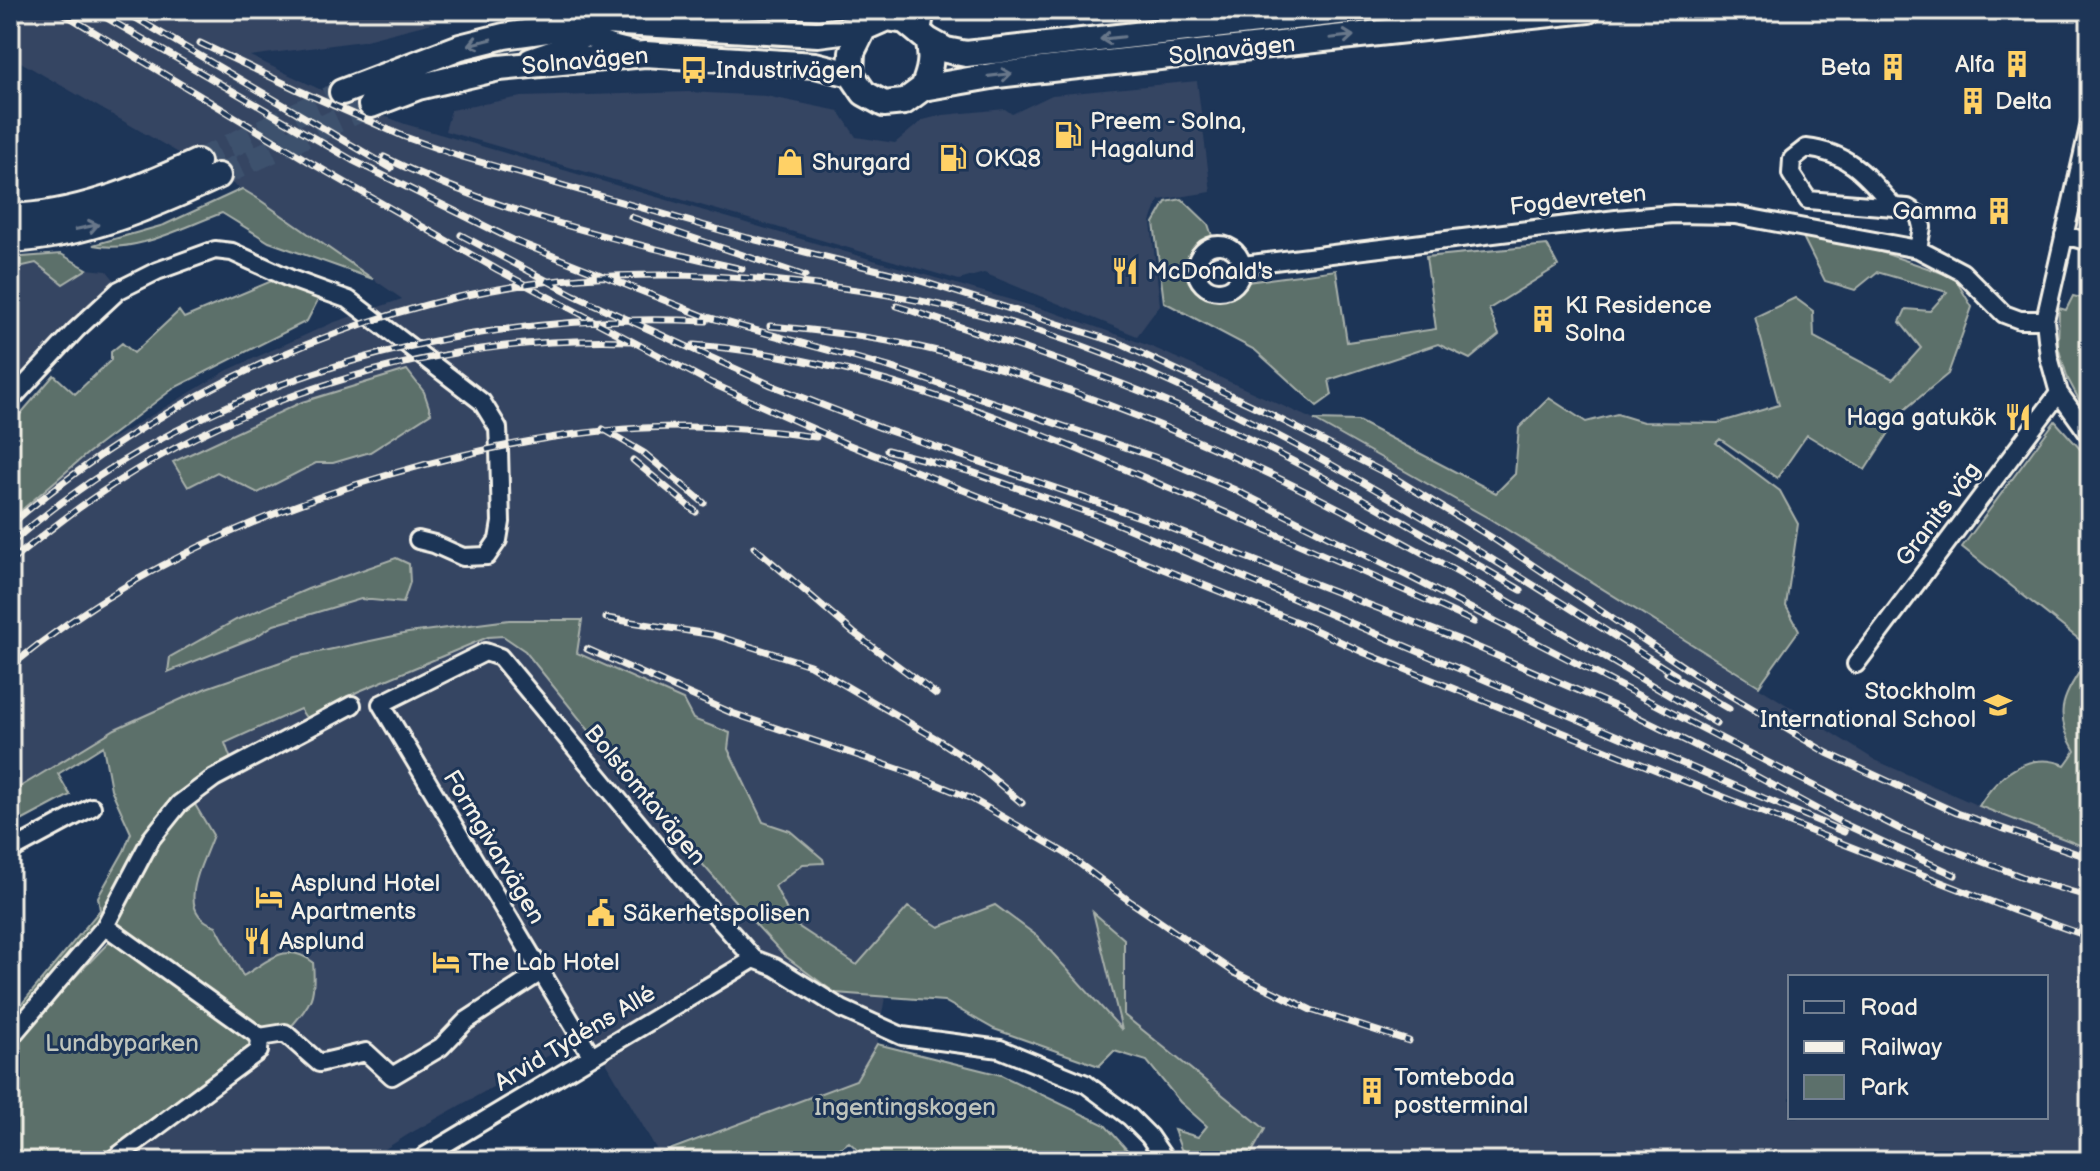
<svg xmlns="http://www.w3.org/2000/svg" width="2100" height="1171" font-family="'Balsamiq Sans',sans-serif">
<rect width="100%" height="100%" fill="#1d3557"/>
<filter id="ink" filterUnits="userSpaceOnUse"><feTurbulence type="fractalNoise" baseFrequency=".0125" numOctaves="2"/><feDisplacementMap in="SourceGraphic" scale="16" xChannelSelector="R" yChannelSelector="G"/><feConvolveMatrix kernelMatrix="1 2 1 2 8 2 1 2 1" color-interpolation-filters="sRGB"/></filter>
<g filter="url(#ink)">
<path fill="#344462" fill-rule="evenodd" d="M10 10H482L362 41 250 56 340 99 405 124 1056 313 1150 346 1314 420 1490 519 1875 760 1979 806 2090 849V1161H1247L1265 1129 1124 1015V939L1093 914 1123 1031 1037 936 939 927 908 908 857 965 793 923 775 886 803 864 820 865 790 831 763 822 728 749 730 733 693 719 682 700 577 653 582 620 408 633 295 657 206 688 115 729 10 793V518L88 453 228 370 332 323 402 299 257 198 10 56ZM1790 977H2046V1117H1790Z
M1197 81 1211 192 1159 200 1151 222 1160 305 1137 336 984 273 959 280 445 131 451 110 521 97 689 92 766 96 839 111 856 137 895 143 923 120 943 115 1005 109 1012 114 1052 95Z
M36 263 63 284 87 269 107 271 116 282 10 389V269Z
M503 636 525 651 632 784 785 956 835 993 885 997 877 1044 856 1080 658 1152 589 1033 409 1134 366 1161H95L250 1045 313 962 301 953 286 951 243 977 216 927 206 923 197 915 192 892 213 835 187 792 232 762 225 744 300 709 307 719 357 692 449 651 488 637Z"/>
<path fill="#5c706b" stroke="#a8b0aa" stroke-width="2" d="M242 189 257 198 373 279 269 242 222 213C183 227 135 254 93 245L164 225Z
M1182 199 1208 224 1213 239C1207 243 1197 248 1192 254 1171 279 1209 312 1234 296 1239 293 1243 286 1247 282L1336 270 1347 342 1436 329 1426 257 1547 245 1558 266 1489 309 1499 335 1470 359 1438 344 1329 380 1332 395 1317 406 1255 350 1164 302 1154 223 1166 202Z
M1803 237 1872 249 1954 277 1972 307 1948 374 1903 411 1865 470 1807 435 1777 478 1720 439 1716 443 1780 491 1798 524 1786 606 1799 630 1759 686 1490 519 1314 420 1358 421 1496 493 1515 474 1519 428 1549 398 1586 422 1617 414 1643 422 1718 423 1779 405 1755 317 1795 298 1813 311 1814 337 1893 379 1921 348 1900 322 1906 309 1930 311 1947 292 1877 272 1855 290 1825 281Z
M61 254 87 269 63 284 36 263 10 269V258Z
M274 280 320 296 307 321 174 388 88 453 10 520V426L54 375 75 394 111 360V352L122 343 134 353 179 311 184 318Z
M2073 296 2090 300V420L2068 379 2058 347 2059 308 2066 310Z
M407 370 424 392 431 413 370 452 333 463H316L258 493 217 472 188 487 173 462 302 402Z
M2055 421 2090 460V648L1962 547Z
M396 558 409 564 410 582 403 603 361 599 274 625 255 637 168 672 170 657 236 620 308 589Z
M509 620H582L577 653 683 700 693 719 730 733 728 749 763 822 790 831 823 859 824 863 803 864 775 886 793 923 857 965 908 907 939 927 995 905 1037 936 1122 1030 1093 912 1124 939V1015L1265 1129 1247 1161H1200L1181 1149 1174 1130 1198 1137 1207 1126 1180 1102 1147 1061 1114 1051 1099 1066 994 1029 944 1001 835 993 785 956 748 916 632 784 525 651 503 636 488 637 357 692 307 719 300 709 225 743 232 762 187 791 213 835C203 864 173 913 216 926L243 976C269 961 285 941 313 962 316 997 312 1002 290 1028H261L107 916 10 1031V1018L100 910 98 897 124 851 131 833 111 789 103 746 58 774 70 795 10 827V793L115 729 206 688 295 657 408 633Z
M2090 654V849L1979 806C1997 776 2028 750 2065 765L2075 751C2049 707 2068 693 2090 654Z
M112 939 245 1033 250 1045 95 1161H10V1051L44 1009Z
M877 1044 1001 1075 1105 1125 1137 1161H870L849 1142 821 1161H640L856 1080Z"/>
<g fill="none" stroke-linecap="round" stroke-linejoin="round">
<path stroke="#3d516d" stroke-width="24" stroke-dasharray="24 12" stroke-linecap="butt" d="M197 162 342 92
M218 176 371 105"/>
<g stroke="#f4f1e8" stroke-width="22">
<path id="minor" d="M2090 123 2045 320 2049 357 2059 393 2090 436
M1894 207 1808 200 1791 174 1792 159 1806 148C1850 153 1866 175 1894 207L1908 208 1919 215 1922 227 1918 249
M2064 235 2090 242
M1196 268a23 23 0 1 1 46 0a23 23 0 1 1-46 0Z
M1243 265 1616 219 1673 214 1735 215 1918 249 1962 272 2004 314 2020 320H2045
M10 401 76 330 119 290 157 271 215 250 232 252 291 279 349 300 482 402 498 428 499 450 501 522 498 540 487 556 463 557 434 544 418 540
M1856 664 2059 393
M10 851 92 807
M105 926 151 839 179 804 214 778 352 705
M10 1038 105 926 260 1037 285 1033 319 1063 366 1052 392 1076 441 1047 466 1021 541 972
M591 1055 381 704 485 652 500 657 694 891 754 959 775 967 842 1009 902 1036 1000 1049 1086 1084 1130 1117 1149 1136 1166 1161
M111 1161 259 1051 260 1037
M421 1161 425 1156 754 959"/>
</g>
<g stroke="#f4f1e8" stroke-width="26">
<path id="tertiary" d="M575 10C586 42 601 44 632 51
M920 31 924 10
M530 59C558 50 582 42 604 22V10"/>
</g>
<g stroke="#f4f1e8" stroke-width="30">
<path id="secondary" d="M864 28 852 52 851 74 864 93 884 104 904 102 923 88 997 75 1588 10
M923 88C930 71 933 58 928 40
M342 92 460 47 504 36 604 22 818 34 864 28 887 18 905 21 928 40 946 50 966 54 1356 10
M371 105 418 87 499 68 645 54 815 65 851 74
M10 217C76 215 137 190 197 162
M10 240C84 236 151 207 218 176"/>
</g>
<use href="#minor" stroke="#1d3557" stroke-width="16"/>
<use href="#tertiary" stroke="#1d3557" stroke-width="20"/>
<use href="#secondary" stroke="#1d3557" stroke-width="24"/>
<g stroke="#f4f1e8" stroke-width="7">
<path id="rail" d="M58 10 313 164 498 270 711 383 847 444 1302 624 1365 653 1716 794 2015 911 2090 937
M93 10 352 160 513 240 704 316 889 367 1172 463 1233 489 1408 576 1771 764 1904 831 2028 879 2090 897
M122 10 391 168
M200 43 298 90 405 137 459 156 748 238 911 278 1119 343 1260 409 1393 477 1494 539 1696 675 1827 753 1957 813 2090 858
M384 157C498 213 619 241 742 269
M631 217 805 276
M461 235 574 295 771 385 881 428 1163 525 1465 642 1619 708 1741 768
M897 306C1003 341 1109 375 1211 421 1318 470 1419 531 1521 590
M770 326C826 331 883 338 937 351 1219 421 1468 577 1716 723
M694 345C867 358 1028 427 1185 495 1282 537 1379 578 1474 622
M603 429 644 453 704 503
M887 450 972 472 1101 517 1844 832
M633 460 696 512
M10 525C169 389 371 296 581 278 654 272 727 275 800 283 918 295 1036 323 1145 371 1332 454 1504 566 1676 675
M10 544C199 378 457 310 706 321
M754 547 854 633 936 694
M10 562C38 539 66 516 96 496 248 391 447 335 630 341
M606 618 714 635 810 665 937 739 978 766 1022 803
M587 649 732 713 910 773 972 799 1065 853 1131 902 1235 973 1311 1010 1409 1041
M10 667C122 575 253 514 391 474 536 432 666 414 816 437
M1667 673 1729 709
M1734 764 1842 823 1955 875"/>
</g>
<use href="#rail" stroke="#1d3557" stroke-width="4" stroke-dasharray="12" stroke-linecap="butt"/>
</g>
<defs><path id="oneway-shaft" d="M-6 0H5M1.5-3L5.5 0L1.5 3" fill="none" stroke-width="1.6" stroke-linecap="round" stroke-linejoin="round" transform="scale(2)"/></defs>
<g stroke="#68778a">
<use href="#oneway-shaft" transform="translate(1342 37) rotate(-6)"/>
<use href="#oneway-shaft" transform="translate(1112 38) rotate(174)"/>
<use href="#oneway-shaft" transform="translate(480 42) rotate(166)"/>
<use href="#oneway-shaft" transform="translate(1000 75) rotate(-7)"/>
<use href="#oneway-shaft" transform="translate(87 227) rotate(-12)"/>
</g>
</g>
<defs>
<g id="building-bare" transform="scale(2.16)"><path d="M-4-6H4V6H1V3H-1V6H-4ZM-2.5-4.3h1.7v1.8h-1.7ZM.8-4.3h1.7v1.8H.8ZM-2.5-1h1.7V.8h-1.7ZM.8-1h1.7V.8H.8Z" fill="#ffd166" stroke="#1d3557" stroke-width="2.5" paint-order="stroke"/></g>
<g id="bus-bare" transform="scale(2.16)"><path d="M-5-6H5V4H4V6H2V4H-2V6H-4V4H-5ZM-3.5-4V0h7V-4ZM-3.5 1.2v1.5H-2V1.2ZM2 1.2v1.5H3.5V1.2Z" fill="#ffd166" stroke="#1d3557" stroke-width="2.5" paint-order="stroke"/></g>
<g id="fuel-bare" transform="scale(2.16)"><path d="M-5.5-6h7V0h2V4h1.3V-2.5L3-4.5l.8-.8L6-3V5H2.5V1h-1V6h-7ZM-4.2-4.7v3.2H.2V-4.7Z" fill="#ffd166" stroke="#1d3557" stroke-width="2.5" paint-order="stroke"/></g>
<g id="shop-bare" transform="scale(2.16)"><path d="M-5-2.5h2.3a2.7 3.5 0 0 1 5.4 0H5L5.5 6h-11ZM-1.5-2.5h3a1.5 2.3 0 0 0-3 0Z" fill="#ffd166" stroke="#1d3557" stroke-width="2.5" paint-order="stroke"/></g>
<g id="restaurant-bare" transform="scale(2.16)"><path d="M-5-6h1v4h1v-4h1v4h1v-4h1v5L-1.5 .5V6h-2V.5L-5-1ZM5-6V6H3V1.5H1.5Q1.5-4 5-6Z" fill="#ffd166" stroke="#1d3557" stroke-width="2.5" paint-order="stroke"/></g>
<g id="school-bare" transform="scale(2.16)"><path d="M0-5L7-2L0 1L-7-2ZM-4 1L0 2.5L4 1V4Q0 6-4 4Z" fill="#ffd166" stroke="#1d3557" stroke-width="2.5" paint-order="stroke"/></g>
<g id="hotel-bare" transform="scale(2.16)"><path d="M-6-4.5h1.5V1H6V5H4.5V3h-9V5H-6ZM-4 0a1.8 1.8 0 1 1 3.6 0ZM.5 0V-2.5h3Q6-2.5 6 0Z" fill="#ffd166" stroke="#1d3557" stroke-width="2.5" paint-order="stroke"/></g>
<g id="civic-bare" transform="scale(2.16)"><path d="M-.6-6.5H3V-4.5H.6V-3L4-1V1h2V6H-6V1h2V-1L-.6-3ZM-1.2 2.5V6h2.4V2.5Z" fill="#ffd166" stroke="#1d3557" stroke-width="2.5" paint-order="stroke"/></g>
</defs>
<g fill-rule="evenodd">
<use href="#building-bare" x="2017" y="64"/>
<use href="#building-bare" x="1893" y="67"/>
<use href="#bus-bare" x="694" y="70"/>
<use href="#building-bare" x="1973" y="101"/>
<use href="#fuel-bare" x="1068" y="135"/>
<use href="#fuel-bare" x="953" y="158"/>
<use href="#shop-bare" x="790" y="162"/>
<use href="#building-bare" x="1999" y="211"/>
<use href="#restaurant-bare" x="1125" y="271"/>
<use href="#building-bare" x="1543" y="319"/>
<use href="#restaurant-bare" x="2018" y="417"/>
<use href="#school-bare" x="1998" y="705"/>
<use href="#hotel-bare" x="269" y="897"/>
<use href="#civic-bare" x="601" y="913"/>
<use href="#restaurant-bare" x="257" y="941"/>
<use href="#hotel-bare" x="446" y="962"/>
<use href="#building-bare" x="1372" y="1091"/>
</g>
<g text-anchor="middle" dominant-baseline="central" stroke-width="6" stroke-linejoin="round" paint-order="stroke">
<g font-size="24" fill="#f4f1e8" stroke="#1d3557">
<text transform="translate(1232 50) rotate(-6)">Solnavägen</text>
<text transform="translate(585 61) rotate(-5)">Solnavägen</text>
<text transform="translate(1578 200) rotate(-6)">Fogdevreten</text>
<text transform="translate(1938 514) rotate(-53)">Granits väg</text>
<text transform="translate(645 795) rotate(50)">Bolstomtavägen</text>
<text transform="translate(494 847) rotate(59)">Formgivarvägen</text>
<text transform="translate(575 1038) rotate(-31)">Arvid Tydéns Allé</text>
</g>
<g font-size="24" fill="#f4f1e8" stroke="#1d3557" text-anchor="start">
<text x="1995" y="64" text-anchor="end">Alfa</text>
<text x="1871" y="67" text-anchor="end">Beta</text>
<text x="716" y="70">Industrivägen</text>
<text x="1995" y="101">Delta</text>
<text x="1090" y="121">Preem - Solna,<tspan x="1090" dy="28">Hagalund</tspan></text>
<text x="975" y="158">OKQ8</text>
<text x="812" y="162">Shurgard</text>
<text x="1977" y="211" text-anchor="end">Gamma</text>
<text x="1147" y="271">McDonald's</text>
<text x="1565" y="305">KI Residence<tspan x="1565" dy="28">Solna</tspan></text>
<text x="1996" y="417" text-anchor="end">Haga gatukök</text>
<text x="1976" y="691" text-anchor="end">Stockholm<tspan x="1976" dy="28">International School</tspan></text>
<text x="291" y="883">Asplund Hotel<tspan x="291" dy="28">Apartments</tspan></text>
<text x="623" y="913">Säkerhetspolisen</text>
<text x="279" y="941">Asplund</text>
<text x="468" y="962">The Lab Hotel</text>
<text x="1394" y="1077">Tomteboda<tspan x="1394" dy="28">postterminal</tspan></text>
</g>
<g font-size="24" fill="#bfc4bc" stroke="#1d3557">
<text x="122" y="1043">Lundbyparken</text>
<text x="905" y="1107">Ingentingskogen</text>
</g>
</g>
<rect width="2100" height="1171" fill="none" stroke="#1d3557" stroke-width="40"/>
<rect x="20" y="20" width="2060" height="1131" fill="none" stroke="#f4f1e8" stroke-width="3" filter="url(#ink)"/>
<rect x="1788" y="975" width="260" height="144" fill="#1d3557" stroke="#738091" stroke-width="2"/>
<rect x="1804" y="1001" width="40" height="12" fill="#1d3557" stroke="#738091" stroke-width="2"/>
<text x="1860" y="1015" font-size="24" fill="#f4f1e8">Road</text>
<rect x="1804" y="1041" width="40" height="12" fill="#f4f1e8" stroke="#738091" stroke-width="2"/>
<text x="1860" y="1055" font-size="24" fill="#f4f1e8">Railway</text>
<rect x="1804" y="1075" width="40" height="24" fill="#5c706b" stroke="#738091" stroke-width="2"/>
<text x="1860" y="1095" font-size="24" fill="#f4f1e8">Park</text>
</svg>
